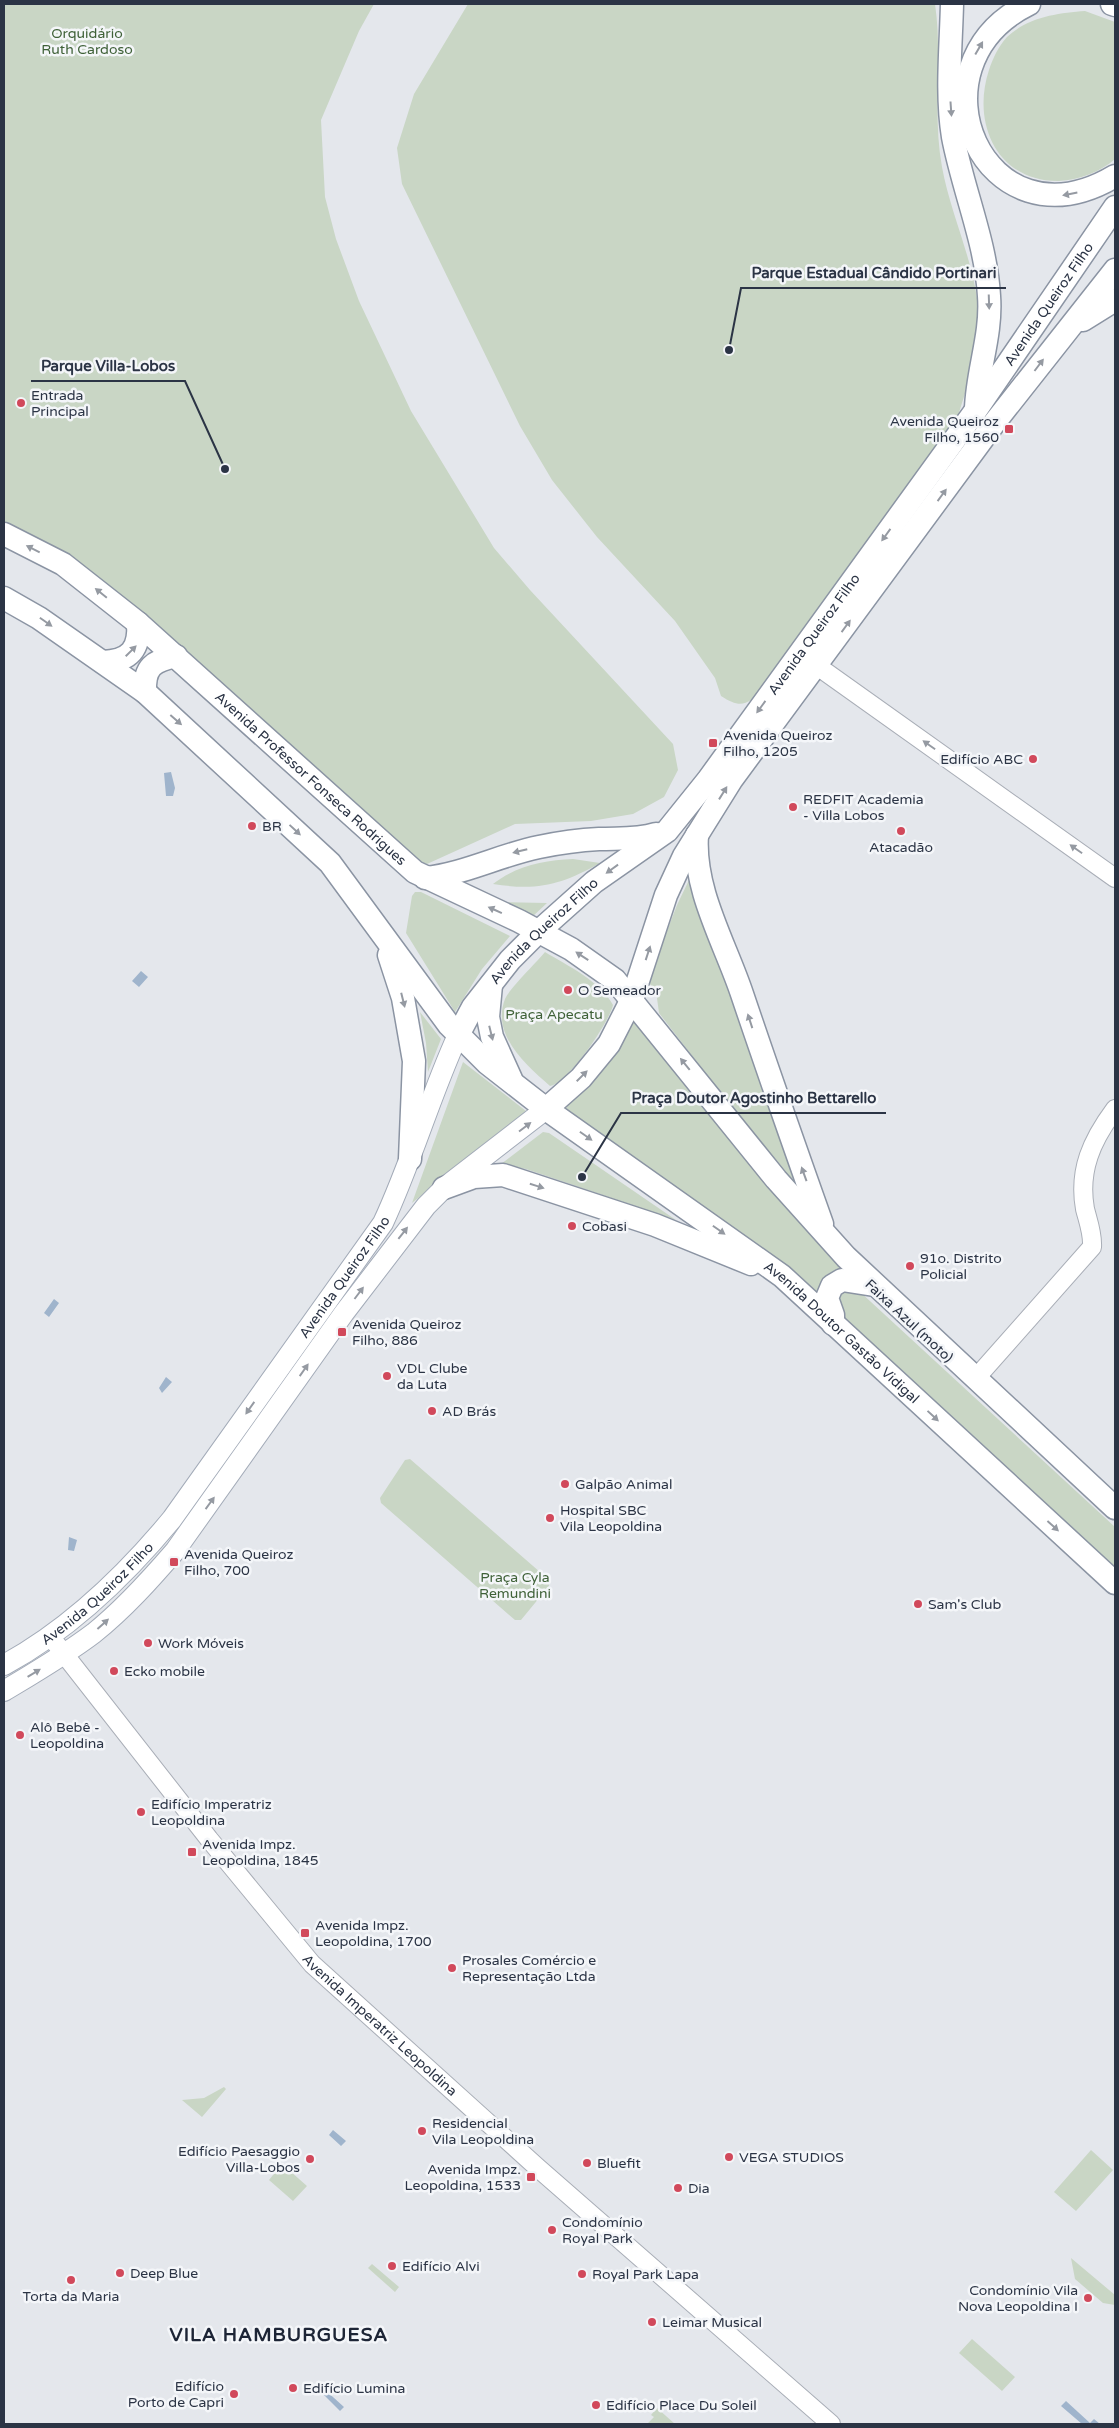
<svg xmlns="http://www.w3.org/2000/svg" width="1119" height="2428" font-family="'Varela Round',sans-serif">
<rect width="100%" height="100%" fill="#e4e7ec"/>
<path fill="#c9d6c5" d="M4 4H374L359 31 321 120 325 197 336 239 359 301 411 411 494 548 530 590 673 744 678 770 664 797 633 814 591 821 515 824 427 864 402 855 4 526Z
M468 4H935C943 58 932 113 942 167 952 222 981 274 979 331 978 359 966 389 958 416L764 689C747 705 741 709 721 696L715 678 675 621 597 537 552 480 520 426 402 184 397 148 414 94Z
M1085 11 1115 22V159C1100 172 1079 180 1059 181 998 182 971 124 989 70 993 58 998 47 1007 37 1028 17 1058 13 1085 11Z
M573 859 600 863C561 885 538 891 493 884 516 866 544 860 573 859Z
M690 878 802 1190 797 1192 659 1013 657 998 648 980 677 905Z
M415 892H421L510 936 482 969 455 1012 406 933 412 896Z
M499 902 547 903 531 918Z
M545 952C568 966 600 981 613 1005 609 1023 567 1084 550 1086 526 1065 491 1035 505 999 509 989 537 962 545 952Z
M420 1012 441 1039 428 1072 426 1043Z
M633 1021 639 1023 846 1271 819 1294 568 1112 566 1107 604 1069Z
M463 1062 526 1111 412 1203Z
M543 1132 549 1133 676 1220 526 1169 501 1164Z
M858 1290 1115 1527V1571L841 1315 837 1292Z
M410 1459 548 1579 549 1586 521 1620H515L381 1503 380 1498 405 1460Z
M224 2087 226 2089 202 2117 182 2100 204 2098Z
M1091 2150 1113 2170 1076 2211 1054 2192Z
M282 2164 307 2186 293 2201 269 2180Z
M1071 2258 1115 2295V2305L1103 2303 1075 2279Z
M372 2264 399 2287 395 2292 368 2268Z
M972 2339 1015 2377 1002 2391 959 2353Z
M657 2408 675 2424H647L654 2417 651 2415Z"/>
<path fill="#9fb4cc" d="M171 772 175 788 173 796H166L164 773Z
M141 971 148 977 139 987 132 981Z
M54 1299 59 1303 49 1317 44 1313Z
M166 1377 172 1382 162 1393 159 1388Z
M69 1537 77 1540 74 1551 68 1550Z
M333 2130 346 2141 341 2146 329 2135Z
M323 2388 344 2407 340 2411 320 2391Z
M1066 2401 1090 2423 1094 2419 1100 2424H1082L1061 2406Z"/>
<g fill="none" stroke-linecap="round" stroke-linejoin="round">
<g stroke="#a9aeb7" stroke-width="20">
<g id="secondary">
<path d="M806 658 1115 878"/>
<path d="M976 1378 1092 1247C1093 1234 1088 1221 1085 1209 1078 1170 1092 1140 1115 1109"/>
<path id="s1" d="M50 1636 209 1839 312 1964 538 2168 831 2424"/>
</g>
</g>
<g stroke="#a3abb8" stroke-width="22">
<g id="primary">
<path id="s2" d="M4 1665C70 1629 124 1577 172 1519L383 1223C412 1161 430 1096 458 1035"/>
<path d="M4 1691C34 1673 65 1655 94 1633 124 1609 150 1580 175 1551L344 1313 426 1206 444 1188 546 1109"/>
</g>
</g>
<g stroke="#8b94a3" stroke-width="25">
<g id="highway">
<path d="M952 4C951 47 946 94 953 137 963 190 986 242 989 296 992 335 977 371 976 409"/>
<path d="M1029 4C903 66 984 254 1115 176"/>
<path d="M1112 4 1115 5"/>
<path d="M1083 320 1115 300"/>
<path id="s3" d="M4 534 63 564 138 623 415 872 519 921 571 949 615 980 776 1179 846 1257 1115 1508"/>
<path id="s4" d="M4 598 39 618 145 692 330 863 449 1025 487 1063 546 1109 782 1276 1115 1583"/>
<path d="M103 662C130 661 140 649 138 623"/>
<path d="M145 692C144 667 153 661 176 656"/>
<path d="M697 835C693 890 725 943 742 994 768 1071 795 1148 822 1224"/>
<path d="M425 878C464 874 500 855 539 847 558 843 579 840 599 839 619 838 637 840 656 834"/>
<path d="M389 955 403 998 414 1061 410 1159"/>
<path d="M491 985 488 1017 492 1037 511 1079"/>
<path id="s5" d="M458 1035 473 1007 510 960 538 932 594 882 667 831 708 780 976 410 1115 207"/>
<path d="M546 1109 581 1078 609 1044 632 999 666 895 684 856 732 779 995 422 1115 270"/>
<path d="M444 1188 474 1177 503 1175 655 1225 751 1264"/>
<path d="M833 1324V1315L827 1298 832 1286 842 1280 874 1285"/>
</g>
</g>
<use href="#secondary" stroke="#fff" stroke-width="18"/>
<use href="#primary" stroke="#fff" stroke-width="20"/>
<use href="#highway" stroke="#fff" stroke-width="22"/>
</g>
<defs><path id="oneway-solid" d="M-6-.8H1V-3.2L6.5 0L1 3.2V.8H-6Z" transform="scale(1.25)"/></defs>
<g fill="#959aa2">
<use href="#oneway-solid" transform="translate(979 48) rotate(-60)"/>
<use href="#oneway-solid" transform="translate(951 109) rotate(86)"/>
<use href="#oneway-solid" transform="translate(1070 194) rotate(169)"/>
<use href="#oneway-solid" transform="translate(989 302) rotate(88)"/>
<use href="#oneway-solid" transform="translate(1039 365) rotate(-53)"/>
<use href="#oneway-solid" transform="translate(942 495) rotate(-54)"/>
<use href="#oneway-solid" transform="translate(886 535) rotate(126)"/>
<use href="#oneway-solid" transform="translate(33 549) rotate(-153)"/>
<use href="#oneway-solid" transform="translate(101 593) rotate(-141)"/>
<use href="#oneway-solid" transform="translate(46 622) rotate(35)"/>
<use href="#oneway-solid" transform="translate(846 626) rotate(-54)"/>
<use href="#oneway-solid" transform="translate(131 651) rotate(-45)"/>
<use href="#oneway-solid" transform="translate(761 707) rotate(126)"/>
<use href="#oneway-solid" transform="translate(176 720) rotate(41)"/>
<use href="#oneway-solid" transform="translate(929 745) rotate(-145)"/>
<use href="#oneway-solid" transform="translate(723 793) rotate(-58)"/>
<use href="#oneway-solid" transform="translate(295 830) rotate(43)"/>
<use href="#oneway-solid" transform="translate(1076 849) rotate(-145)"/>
<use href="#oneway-solid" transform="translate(520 851) rotate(166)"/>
<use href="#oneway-solid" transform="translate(612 869) rotate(144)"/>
<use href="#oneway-solid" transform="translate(495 910) rotate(-156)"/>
<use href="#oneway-solid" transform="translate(648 953) rotate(-72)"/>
<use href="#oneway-solid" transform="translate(582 956) rotate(-147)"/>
<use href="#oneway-solid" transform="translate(403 1000) rotate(76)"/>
<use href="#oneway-solid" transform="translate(750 1021) rotate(-108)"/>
<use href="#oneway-solid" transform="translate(491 1033) rotate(76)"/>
<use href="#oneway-solid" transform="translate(685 1064) rotate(-129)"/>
<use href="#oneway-solid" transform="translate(582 1076) rotate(-45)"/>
<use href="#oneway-solid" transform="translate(525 1127) rotate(-37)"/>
<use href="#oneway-solid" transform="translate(586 1136) rotate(35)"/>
<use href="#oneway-solid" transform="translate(804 1174) rotate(-110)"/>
<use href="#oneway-solid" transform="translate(537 1186) rotate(17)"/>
<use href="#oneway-solid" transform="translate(719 1230) rotate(35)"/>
<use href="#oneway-solid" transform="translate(403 1233) rotate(-52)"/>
<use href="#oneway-solid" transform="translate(359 1293) rotate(-53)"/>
<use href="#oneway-solid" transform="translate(304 1370) rotate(-55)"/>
<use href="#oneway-solid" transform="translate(250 1408) rotate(125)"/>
<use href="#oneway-solid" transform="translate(933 1416) rotate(43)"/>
<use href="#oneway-solid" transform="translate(210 1503) rotate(-54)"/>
<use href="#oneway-solid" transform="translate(1053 1526) rotate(42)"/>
<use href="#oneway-solid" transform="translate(103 1624) rotate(-42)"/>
<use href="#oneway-solid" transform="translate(34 1673) rotate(-31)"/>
</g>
<g fill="#d1495b" stroke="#f4f6f9" stroke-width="2">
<circle cx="21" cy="403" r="5"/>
<rect x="1004" y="424" width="10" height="10" rx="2.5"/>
<rect x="708" y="738" width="10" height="10" rx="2.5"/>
<circle cx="1033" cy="759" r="5"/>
<circle cx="793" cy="807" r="5"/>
<circle cx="252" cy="826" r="5"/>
<circle cx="901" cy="831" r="5"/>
<circle cx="568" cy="990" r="5"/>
<circle cx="572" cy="1226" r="5"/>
<circle cx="910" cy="1266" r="5"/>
<rect x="337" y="1327" width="10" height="10" rx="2.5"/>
<circle cx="387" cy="1376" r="5"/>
<circle cx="432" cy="1411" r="5"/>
<circle cx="565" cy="1484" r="5"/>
<circle cx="550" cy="1518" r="5"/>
<rect x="169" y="1557" width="10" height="10" rx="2.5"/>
<circle cx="918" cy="1604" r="5"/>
<circle cx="148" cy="1643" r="5"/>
<circle cx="114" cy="1671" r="5"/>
<circle cx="20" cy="1735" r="5"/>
<circle cx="141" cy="1812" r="5"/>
<rect x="187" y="1847" width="10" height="10" rx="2.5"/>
<rect x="300" y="1928" width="10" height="10" rx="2.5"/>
<circle cx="452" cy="1968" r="5"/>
<circle cx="422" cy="2131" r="5"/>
<circle cx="729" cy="2157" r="5"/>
<circle cx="310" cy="2159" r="5"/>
<circle cx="587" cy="2163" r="5"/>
<rect x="526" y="2172" width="10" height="10" rx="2.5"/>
<circle cx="678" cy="2188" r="5"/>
<circle cx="552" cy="2230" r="5"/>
<circle cx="392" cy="2266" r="5"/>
<circle cx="120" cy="2273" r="5"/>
<circle cx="582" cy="2274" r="5"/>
<circle cx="71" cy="2280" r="5"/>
<circle cx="1088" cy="2298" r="5"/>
<circle cx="652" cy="2322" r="5"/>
<circle cx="293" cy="2388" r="5"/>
<circle cx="234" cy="2394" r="5"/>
<circle cx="596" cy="2405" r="5"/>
</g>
<g text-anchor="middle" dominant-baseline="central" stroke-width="5" stroke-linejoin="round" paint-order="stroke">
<g font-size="14" fill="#3f6138" stroke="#f4f6f9">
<text x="87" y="33">Orquidário<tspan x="87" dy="16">Ruth Cardoso</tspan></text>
<text x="554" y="1014">Praça Apecatu</text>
<text x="515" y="1577">Praça Cyla<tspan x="515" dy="16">Remundini</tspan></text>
</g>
<g font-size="14" fill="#2b3445" stroke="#f4f6f9">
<text stroke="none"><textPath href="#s5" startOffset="946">Avenida Queiroz Filho</textPath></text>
<text stroke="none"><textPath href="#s5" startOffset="541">Avenida Queiroz Filho</textPath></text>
<text stroke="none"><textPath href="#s3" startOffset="394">Avenida Professor Fonseca Rodrigues</textPath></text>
<text stroke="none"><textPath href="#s5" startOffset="136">Avenida Queiroz Filho</textPath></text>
<text stroke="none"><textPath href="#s2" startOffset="521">Avenida Queiroz Filho</textPath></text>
<text transform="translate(909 1321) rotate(43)">Faixa Azul (moto)</text>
<text stroke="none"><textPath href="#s4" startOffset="1122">Avenida Doutor Gastão Vidigal</textPath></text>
<text stroke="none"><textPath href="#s2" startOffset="118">Avenida Queiroz Filho</textPath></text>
<text stroke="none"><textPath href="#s1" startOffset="511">Avenida Imperatriz Leopoldina</textPath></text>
</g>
<g font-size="14" fill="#2b3445" stroke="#f4f6f9" text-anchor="start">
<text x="31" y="395">Entrada<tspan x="31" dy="16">Principal</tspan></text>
<text x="999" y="421" text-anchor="end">Avenida Queiroz<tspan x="999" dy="16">Filho, 1560</tspan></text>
<text x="723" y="735">Avenida Queiroz<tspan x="723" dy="16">Filho, 1205</tspan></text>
<text x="1023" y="759" text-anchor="end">Edifício ABC</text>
<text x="803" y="799">REDFIT Academia<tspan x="803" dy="16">- Villa Lobos</tspan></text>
<text x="262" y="826">BR</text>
<text x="901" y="847" text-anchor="middle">Atacadão</text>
<text x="578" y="990">O Semeador</text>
<text x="582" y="1226">Cobasi</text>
<text x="920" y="1258">91o. Distrito<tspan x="920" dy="16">Policial</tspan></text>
<text x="352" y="1324">Avenida Queiroz<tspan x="352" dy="16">Filho, 886</tspan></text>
<text x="397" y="1368">VDL Clube<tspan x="397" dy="16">da Luta</tspan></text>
<text x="442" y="1411">AD Brás</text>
<text x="575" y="1484">Galpão Animal</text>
<text x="560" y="1510">Hospital SBC<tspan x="560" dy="16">Vila Leopoldina</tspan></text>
<text x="184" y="1554">Avenida Queiroz<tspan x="184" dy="16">Filho, 700</tspan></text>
<text x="928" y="1604">Sam's Club</text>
<text x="158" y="1643">Work Móveis</text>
<text x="124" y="1671">Ecko mobile</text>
<text x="30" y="1727">Alô Bebê -<tspan x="30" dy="16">Leopoldina</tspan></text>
<text x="151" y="1804">Edifício Imperatriz<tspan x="151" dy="16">Leopoldina</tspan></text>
<text x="202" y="1844">Avenida Impz.<tspan x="202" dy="16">Leopoldina, 1845</tspan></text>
<text x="315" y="1925">Avenida Impz.<tspan x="315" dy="16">Leopoldina, 1700</tspan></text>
<text x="462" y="1960">Prosales Comércio e<tspan x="462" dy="16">Representação Ltda</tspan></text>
<text x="432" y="2123">Residencial<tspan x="432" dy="16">Vila Leopoldina</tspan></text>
<text x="300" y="2151" text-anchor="end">Edifício Paesaggio<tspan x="300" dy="16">Villa-Lobos</tspan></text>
<text x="739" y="2157">VEGA STUDIOS</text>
<text x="597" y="2163">Bluefit</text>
<text x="521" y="2169" text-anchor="end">Avenida Impz.<tspan x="521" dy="16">Leopoldina, 1533</tspan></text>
<text x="688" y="2188">Dia</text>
<text x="562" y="2222">Condomínio<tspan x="562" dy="16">Royal Park</tspan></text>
<text x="402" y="2266">Edifício Alvi</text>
<text x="130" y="2273">Deep Blue</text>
<text x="592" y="2274">Royal Park Lapa</text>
<text x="1078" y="2290" text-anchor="end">Condomínio Vila<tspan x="1078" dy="16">Nova Leopoldina I</tspan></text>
<text x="71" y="2296" text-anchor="middle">Torta da Maria</text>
<text x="662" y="2322">Leimar Musical</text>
<text x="224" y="2386" text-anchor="end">Edifício<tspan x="224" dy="16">Porto de Capri</tspan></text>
<text x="303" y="2388">Edifício Lumina</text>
<text x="606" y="2405">Edifício Place Du Soleil</text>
</g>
<g font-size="19" font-weight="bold" letter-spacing="1" fill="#1d2536" stroke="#f4f6f9">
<text x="279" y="2335">VILA HAMBURGUESA</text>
</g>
</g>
<path fill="none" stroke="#2b3445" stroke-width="2" d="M729 350L741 288H1006M225 469L185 381H31M582 1177L621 1113H886"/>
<g fill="#2b3445" stroke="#f4f6f9" stroke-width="2">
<circle cx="729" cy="350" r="5"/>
<circle cx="225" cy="469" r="5"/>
<circle cx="582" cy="1177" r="5"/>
</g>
<g font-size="15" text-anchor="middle" font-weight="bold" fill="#2b3445" stroke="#f4f6f9" stroke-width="5" stroke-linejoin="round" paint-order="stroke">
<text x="874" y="278">Parque Estadual Cândido Portinari</text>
<text x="108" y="371">Parque Villa-Lobos</text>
<text x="754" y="1103">Praça Doutor Agostinho Bettarello</text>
</g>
<rect width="1119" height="2428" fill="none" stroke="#2b3445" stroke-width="10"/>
</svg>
